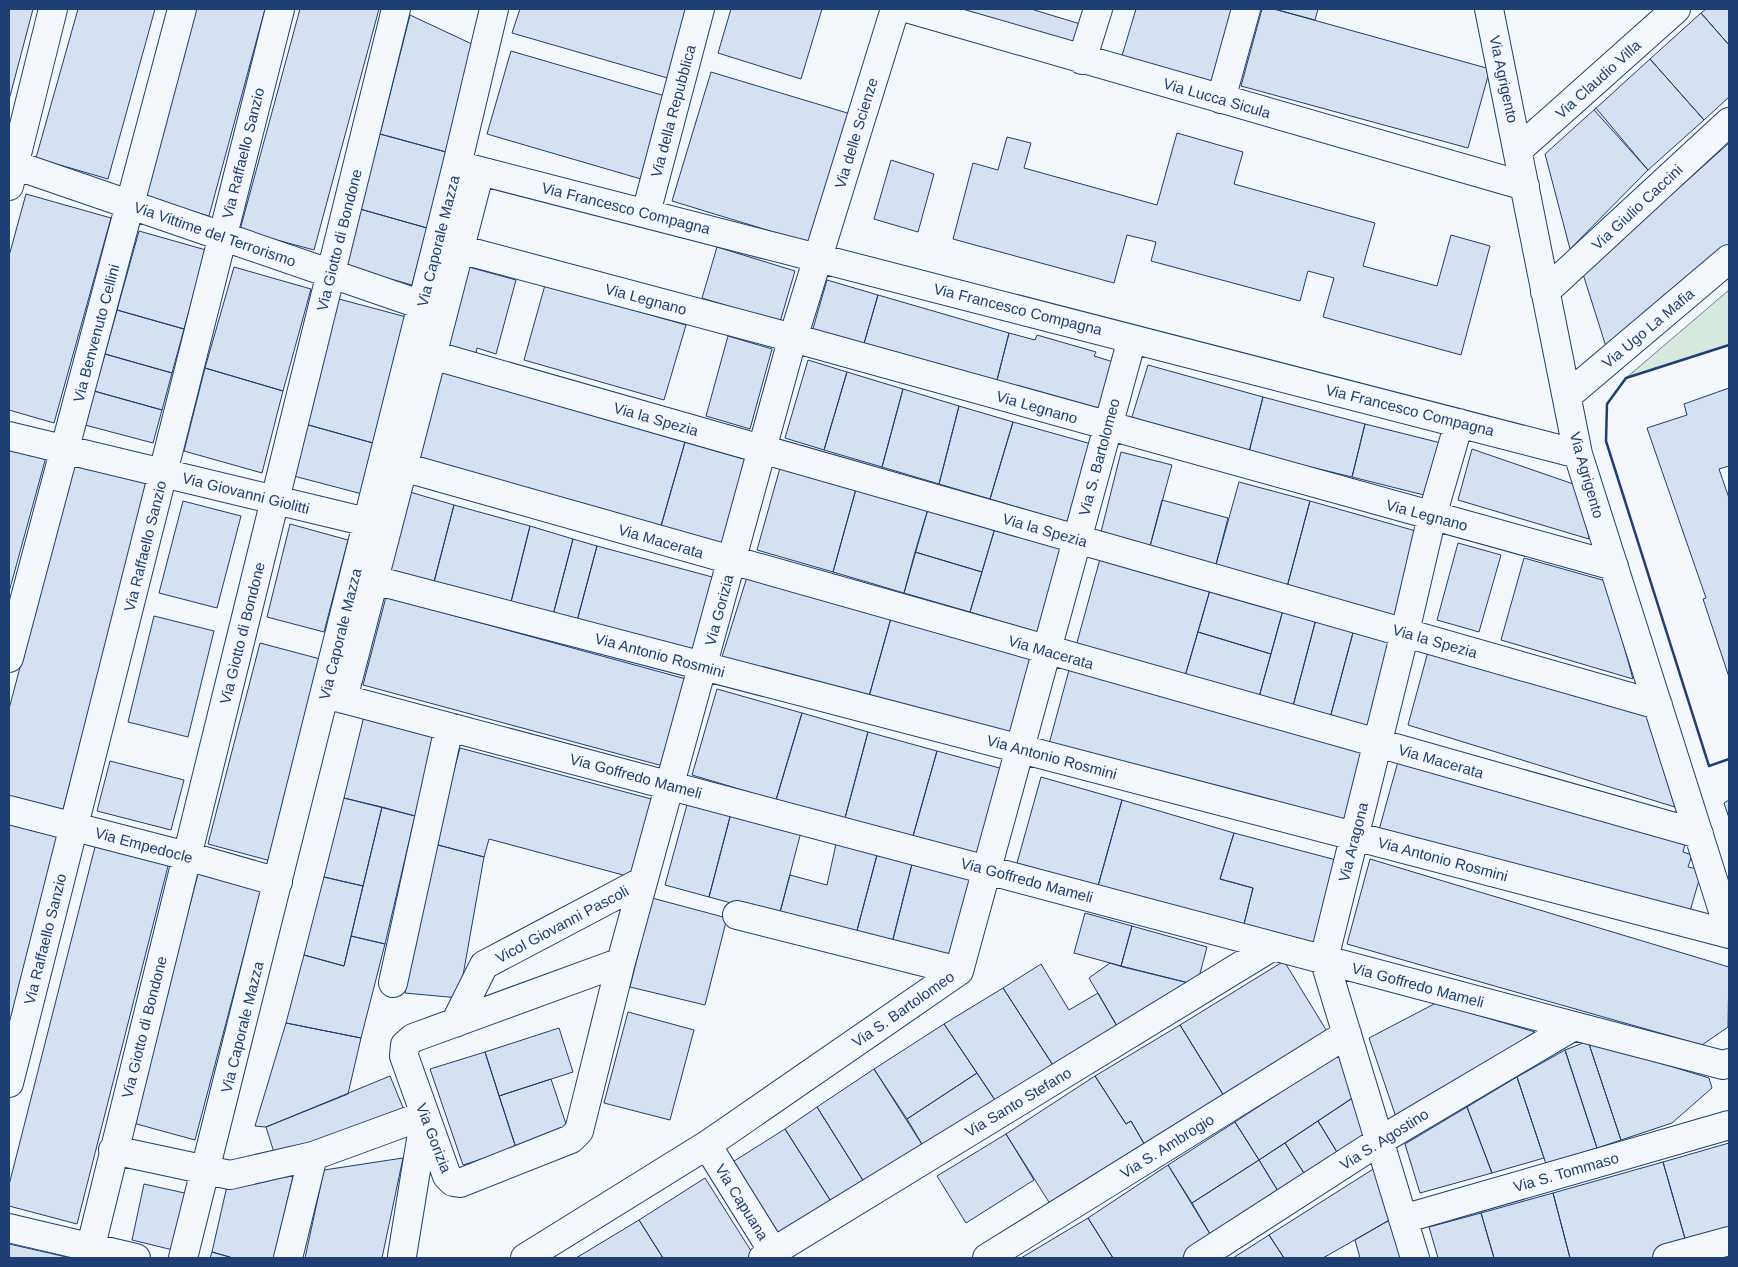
<svg xmlns="http://www.w3.org/2000/svg" width="1738" height="1267" font-family="Arial,sans-serif">
<rect width="100%" height="100%" fill="#f4f7fb"/>
<path fill="#d7e8df" stroke="#687fa3" d="M1729 290V345L1626 378Z"/>
<path fill="#d5e0f0" stroke="#1d3f73" d="M9 9H33L9 100Z
M78 9H155L108 179 36 158Z
M194 9H265L209 216 143 197Z
M300 9H379L314 250 240 230Z
M520 9H691L671 79 512 33Z
M731 9H822L801 79 718 53Z
M936 9H1031L1087 26 1078 55Z
M1136 9H1238L1214 87 1121 59Z
M1262 9H1274L1490 69 1468 148 1241 86Z
M1274 9H1318L1315 20Z
M1706 9H1729V45L1701 13Z
M1701 13 1729 45V97L1704 120 1650 59Z
M410 15 474 45 446 152 380 134Z
M511 51 665 96 641 179 487 134Z
M1650 59 1704 120 1648 170 1594 110Z
M711 72 854 115 816 245 672 201Z
M1596 108 1648 170 1570 249 1545 154Z
M1177 133 1243 152 1234 184 1375 223 1363 266 1437 286 1451 235 1490 246 1461 355 1323 317 1334 278 1308 271 1300 301 1151 261 1156 242 1127 235 1114 283 953 239 973 163 998 170 1007 137 1031 143 1024 168 1157 205Z
M380 134 446 152 427 228 360 209Z
M1729 143V246L1608 353 1583 274Z
M891 160 934 174 918 232 874 219Z
M26 194 111 218 54 423 9 410V256Z
M360 209 427 228 412 285 345 266Z
M139 231 206 250 184 329 117 310Z
M717 247 795 271 780 322 702 298Z
M465 266 516 280 496 354 477 348 476 353 443 344Z
M234 267 311 289 283 391 205 368Z
M827 280 878 295 863 347 812 332Z
M545 285 686 325 664 400 524 360Z
M878 295 1009 333 996 384 863 347Z
M339 299 410 318 380 445 305 424Z
M117 310 184 329 172 373 105 354Z
M1009 333 1035 340 1037 335 1096 352 1094 356 1120 364 1105 416 996 384Z
M728 336 772 349 750 429 706 416Z
M105 354 172 373 162 410 94 391Z
M808 360 847 372 824 450 785 438Z
M1148 365 1263 397 1249 452 1131 420Z
M205 368 283 391 262 473 184 451Z
M438 371 685 442 661 526 414 456Z
M847 372 903 389 882 467 824 450Z
M1729 388V466L1719 469 1729 498V677L1703 599 1706 598 1647 428 1687 415 1684 404Z
M903 389 959 406 939 484 882 467Z
M94 391 162 410 153 443 85 425Z
M1263 397 1365 424 1352 477 1249 452Z
M959 406 1013 422 990 499 939 484Z
M1013 422 1095 445 1074 524 990 499Z
M305 424 380 445 366 495 290 475Z
M1365 424 1445 444 1432 497 1352 477Z
M685 442 748 460 725 544 661 526Z
M9 447 46 457 9 592Z
M1472 449 1582 487 1589 539 1458 500Z
M1121 452 1172 465 1149 550 1100 536Z
M74 462 149 482 63 810 9 796V709Z
M780 468 856 489 833 572 757 550Z
M1239 482 1310 501 1287 587 1215 568Z
M856 489 928 509 904 593 833 572Z
M403 490 454 505 434 582 382 569Z
M1162 500 1228 518 1215 568 1149 550Z
M183 501 241 516 217 608 159 593Z
M1310 501 1423 533 1400 618 1287 587Z
M454 505 530 526 511 602 434 582Z
M928 509 995 528 982 572 915 552Z
M290 524 348 540 324 632 267 617Z
M530 526 573 539 553 615 511 602Z
M995 528 1068 549 1044 634 970 612Z
M573 539 597 546 577 621 553 615Z
M1458 543 1501 555 1479 632 1437 620Z
M597 546 716 578 696 653 577 621Z
M915 552 982 572 970 612 904 593Z
M1524 558 1606 581 1633 679 1501 640Z
M1100 559 1210 590 1185 676 1076 646Z
M747 577 891 618 868 700 721 660Z
M1210 590 1283 610 1271 654 1198 632Z
M386 597 686 679 663 766 363 685Z
M1283 610 1316 619 1293 706 1259 697Z
M154 616 214 631 188 737 128 722Z
M891 618 1036 659 1014 741 868 700Z
M1316 619 1354 629 1330 718 1293 706Z
M1354 629 1395 642 1372 730 1330 718Z
M1198 632 1271 654 1259 697 1185 676Z
M260 643 324 660 271 861 208 844Z
M1429 648 1645 711 1675 807 1408 725Z
M1069 670 1365 750 1345 825 1049 744Z
M717 689 802 713 776 800 692 775Z
M802 713 868 732 845 818 776 800Z
M364 716 436 733 415 816 344 798Z
M868 732 937 751 913 836 845 818Z
M460 748 659 801 638 879 489 839 484 857 434 844Z
M937 751 1007 770 983 855 913 836Z
M1399 758 1686 840 1683 852 1692 855 1688 867 1702 870 1688 918 1379 830Z
M110 761 184 780 171 830 97 811Z
M1041 777 1122 800 1098 886 1017 863Z
M344 798 382 807 363 886 324 877Z
M1122 800 1234 833 1220 879 1253 888 1243 928 1098 886Z
M1729 800V818L1724 803Z
M688 801 731 813 709 897 665 885Z
M382 807 415 816 385 944 351 936Z
M731 813 801 832 779 916 709 897Z
M9 821 59 834 9 1031Z
M1234 833 1340 861 1317 947 1243 928 1253 888 1220 879Z
M96 843 169 862 77 1224 9 1206V1185Z
M434 844 484 857 459 998 405 993Z
M836 844 877 855 855 938 779 916 790 875 827 885Z
M877 855 912 864 891 947 855 938Z
M1370 859 1729 967 1728 1027 1702 1045 1347 944Z
M912 864 978 881 957 964 891 947Z
M199 870 262 887 195 1140 133 1123Z
M324 877 363 886 344 966 304 955Z
M652 898 727 918 705 1005 630 987Z
M1085 913 1132 926 1121 966 1074 953Z
M1132 926 1207 947 1197 985 1121 966Z
M351 936 385 944 361 1038 286 1023 304 955 344 966Z
M1284 961 1328 1033 1224 1096 1180 1025Z
M1110 963 1123 967 1197 985 1121 1033 1089 978Z
M1041 964 1069 1010 1098 993 1121 1033 1058 1073 1003 988Z
M1003 988 1058 1073 1001 1109 944 1024Z
M1436 1003 1535 1032 1397 1120 1369 1038Z
M628 1012 694 1030 670 1120 604 1103Z
M286 1023 361 1038 348 1094 266 1127 255 1126Z
M944 1024 977 1073 907 1119 874 1069Z
M1180 1025 1224 1096 1146 1147 1131 1121 1126 1124 1095 1076Z
M559 1028 573 1072 499 1096 485 1052Z
M1588 1041 1621 1140 1597 1148 1565 1050Z
M1588 1041 1709 1078 1712 1088 1672 1123 1621 1140Z
M1565 1050 1597 1148 1546 1164 1517 1077Z
M1344 1051 1357 1095 1259 1160 1235 1122Z
M485 1052 516 1148 463 1165 430 1069Z
M874 1069 928 1154 864 1182 817 1107Z
M977 1073 1001 1109 928 1154 907 1119Z
M390 1076 404 1110 277 1162 266 1127Z
M1095 1076 1126 1124 1131 1121 1146 1147 1052 1207 1006 1134Z
M1517 1077 1544 1158 1492 1173 1467 1107Z
M551 1079 568 1130 516 1148 499 1096Z
M1357 1095 1372 1136 1340 1157 1318 1121Z
M817 1107 864 1182 832 1203 785 1129Z
M1467 1107 1492 1173 1420 1193 1405 1144Z
M1318 1121 1340 1157 1307 1178 1285 1143Z
M1235 1122 1259 1160 1192 1203 1168 1165Z
M785 1129 832 1203 778 1237 731 1163Z
M1006 1134 1034 1180 966 1223 937 1176Z
M1285 1143 1307 1178 1281 1196 1259 1160Z
M1729 1143V1237L1688 1249 1663 1162Z
M403 1158 382 1258H305L324 1170Z
M1259 1160 1281 1196 1213 1239 1192 1203Z
M1663 1162 1688 1249 1655 1258H1570L1553 1193Z
M1168 1165 1213 1239 1182 1258H1113L1088 1218Z
M1378 1166 1393 1218 1323 1258H1284L1269 1235Z
M293 1176 274 1258H233L212 1252 227 1186Z
M705 1178 753 1254 747 1258H663L639 1220Z
M144 1184 189 1194 177 1251 132 1240Z
M1553 1193 1570 1258H1494L1481 1213Z
M1481 1213 1494 1258H1438L1429 1227Z
M1088 1218 1113 1258H1021Z
M1393 1218 1403 1258H1360L1355 1240Z
M639 1220 663 1258H576Z
M1269 1235 1284 1258H1233Z
M9 1244 71 1258H9Z
M212 1252 233 1258H210Z"/>
<g fill="none" stroke-linecap="round" stroke-linejoin="round">
<g stroke="#1d3f73" stroke-width="30">
<path id="minor" d="M910 9 1525 186
M1489 9 1578 454 1729 930
M1082 60 1098 9
M1221 99 1246 9
M1519 149 1676 9
M9 163 422 305
M457 165 1578 454
M9 186 53 9
M646 213 700 9
M459 249 793 338 1614 566
M1545 292 1729 122
M432 355 1658 705
M1567 396 1729 259
M9 436 367 522
M403 467 1699 834
M374 580 1729 934
M9 658 182 9
M325 694 1574 1026 1723 1065 1729 1063
M343 699 480 171
M9 810 187 856 278 882
M737 915 959 971
M621 962 413 1038 405 1045 404 1056 447 1176 453 1182 460 1183 571 1139 579 1131 621 962 789 351 895 9
M393 983 449 727
M455 1023 484 965 643 881
M9 1083 280 9
M707 1145 777 1258
M113 1150 230 1175 313 1156 425 1115 402 1256
M1403 1219 1729 1125
M9 1228 136 1258
M88 1258 396 9
M183 1258 457 165 494 9
M288 1258 313 1156
M525 1258 707 1145 959 971 1132 339
M763 1258 1273 946
M987 1258 1347 1034
M1198 1258 1381 1140 1574 1026
M1415 1258 1324 959 1405 632 1432 516 1459 423
M1667 1258 1729 1241"/>
</g>
<use href="#minor" stroke="#f4f7fb" stroke-width="28"/>
<path stroke="#1d3f73" stroke-width="2.5" d="M1729 345 1626 378 1607 404 1606 441 1709 766 1729 759"/>
</g>
<g text-anchor="middle" dominant-baseline="central" stroke-width="4" stroke-linejoin="round" paint-order="stroke">
<g font-size="15" fill="#1d3f73" stroke="#f4f7fb">
<text transform="translate(1504 79) rotate(78)">Via Agrigento</text>
<text transform="translate(1598 79) rotate(-42)">Via Claudio Villa</text>
<text transform="translate(1217 98) rotate(16)">Via Lucca Sicula</text>
<text transform="translate(673 111) rotate(-75)">Via della Repubblica</text>
<text transform="translate(856 133) rotate(-73)">Via delle Scienze</text>
<text transform="translate(243 153) rotate(-76)">Via Raffaello Sanzio</text>
<text transform="translate(1637 207) rotate(-43)">Via Giulio Caccini</text>
<text transform="translate(626 208) rotate(14)">Via Francesco Compagna</text>
<text transform="translate(215 234) rotate(19)">Via Vittime del Terrorismo</text>
<text transform="translate(339 240) rotate(-76)">Via Giotto di Bondone</text>
<text transform="translate(438 241) rotate(-76)">Via Caporale Mazza</text>
<text transform="translate(646 299) rotate(15)">Via Legnano</text>
<text transform="translate(1018 309) rotate(14)">Via Francesco Compagna</text>
<text transform="translate(1648 328) rotate(-40)">Via Ugo La Mafia</text>
<text transform="translate(96 333) rotate(-75)">Via Benvenuto Cellini</text>
<text transform="translate(1037 407) rotate(16)">Via Legnano</text>
<text transform="translate(1410 410) rotate(14)">Via Francesco Compagna</text>
<text transform="translate(656 419) rotate(16)">Via la Spezia</text>
<text transform="translate(1099 457) rotate(-75)">Via S. Bartolomeo</text>
<text transform="translate(1587 475) rotate(74)">Via Agrigento</text>
<text transform="translate(246 493) rotate(14)">Via Giovanni Giolitti</text>
<text transform="translate(1427 515) rotate(15)">Via Legnano</text>
<text transform="translate(1045 530) rotate(16)">Via la Spezia</text>
<text transform="translate(661 541) rotate(16)">Via Macerata</text>
<text transform="translate(145 546) rotate(-76)">Via Raffaello Sanzio</text>
<text transform="translate(719 610) rotate(-75)">Via Gorizia</text>
<text transform="translate(242 633) rotate(-76)">Via Giotto di Bondone</text>
<text transform="translate(340 634) rotate(-76)">Via Caporale Mazza</text>
<text transform="translate(1435 641) rotate(16)">Via la Spezia</text>
<text transform="translate(1051 652) rotate(16)">Via Macerata</text>
<text transform="translate(660 655) rotate(15)">Via Antonio Rosmini</text>
<text transform="translate(1052 757) rotate(15)">Via Antonio Rosmini</text>
<text transform="translate(1441 761) rotate(16)">Via Macerata</text>
<text transform="translate(636 776) rotate(15)">Via Goffredo Mameli</text>
<text transform="translate(1353 842) rotate(-76)">Via Aragona</text>
<text transform="translate(144 845) rotate(15)">Via Empedocle</text>
<text transform="translate(1443 859) rotate(15)">Via Antonio Rosmini</text>
<text transform="translate(1027 880) rotate(15)">Via Goffredo Mameli</text>
<text transform="translate(562 924) rotate(-28)">Vicol Giovanni Pascoli</text>
<text transform="translate(45 939) rotate(-76)">Via Raffaello Sanzio</text>
<text transform="translate(1418 985) rotate(15)">Via Goffredo Mameli</text>
<text transform="translate(903 1009) rotate(-35)">Via S. Bartolomeo</text>
<text transform="translate(144 1027) rotate(-76)">Via Giotto di Bondone</text>
<text transform="translate(242 1027) rotate(-76)">Via Caporale Mazza</text>
<text transform="translate(1018 1102) rotate(-31)">Via Santo Stefano</text>
<text transform="translate(434 1138) rotate(69)">Via Gorizia</text>
<text transform="translate(1384 1139) rotate(-32)">Via S. Agostino</text>
<text transform="translate(1167 1146) rotate(-32)">Via S. Ambrogio</text>
<text transform="translate(1566 1172) rotate(-16)">Via S. Tommaso</text>
<text transform="translate(742 1202) rotate(58)">Via Capuana</text>
</g>
</g>
<rect width="1738" height="1267" fill="none" stroke="#1d3f73" stroke-width="20"/>
</svg>
